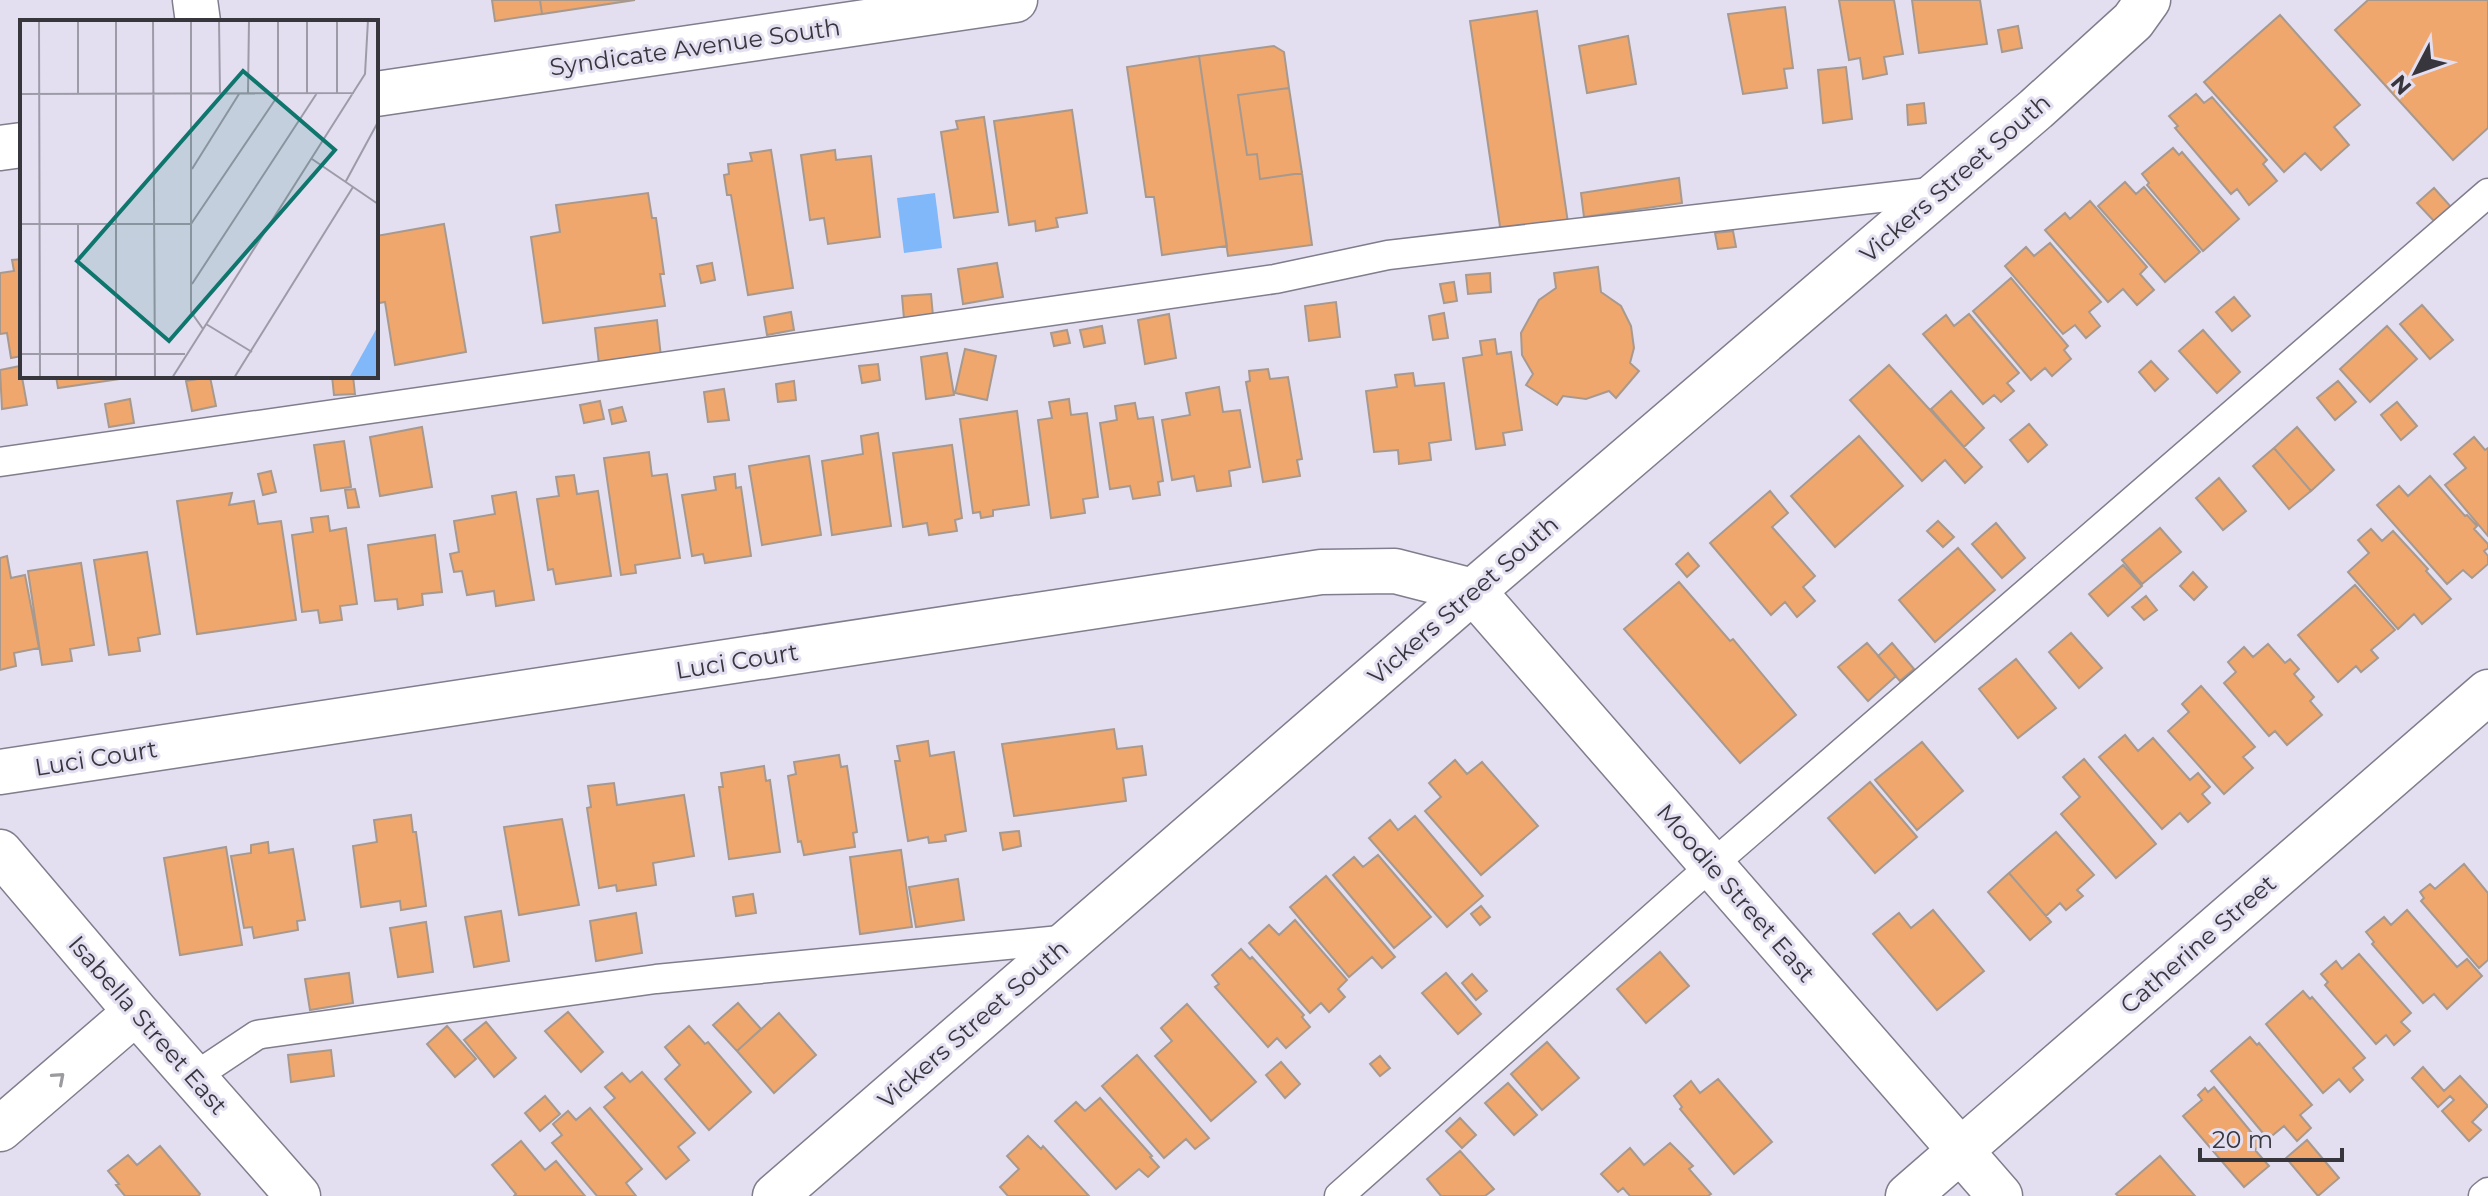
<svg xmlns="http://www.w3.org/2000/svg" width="2488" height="1196" font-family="Montserrat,sans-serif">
<rect width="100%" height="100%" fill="#e3dff1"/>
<path fill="#80b8fa" d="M935 193 942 248 904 253 897 198Z"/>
<path fill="#efa76e" stroke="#a8998e" stroke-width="2" d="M492 0H540L542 14 495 21Z
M540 0H635L542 14Z
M1839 0H1894L1903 54 1884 57 1887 74 1863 79 1860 58 1849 60Z
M1912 0H1980L1987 44 1919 53Z
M2368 0H2488V128L2453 160 2335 30Z
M1785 7 1793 68 1784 69 1787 88 1743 94 1728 14Z
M1537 11 1568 223 1501 233 1470 21Z
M2280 15 2360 105 2334 127 2349 145 2321 170 2305 153 2284 172 2204 82Z
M2018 26 2022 48 2002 52 1998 30Z
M1628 36 1636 84 1587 93 1579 46Z
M1274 46 1284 52 1289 88 1238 95 1247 155 1257 154 1260 179 1302 173 1312 245 1228 256 1199 56Z
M1199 56 1227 246 1162 255 1154 197H1146L1127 67Z
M1846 67 1852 119 1823 123 1818 70Z
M1289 88 1302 173 1260 179 1257 154 1247 155 1238 95Z
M2196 94 2204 103 2212 97 2267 160 2263 164 2277 181 2249 205 2237 189 2231 194 2175 128 2178 126 2169 116Z
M1924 103 1926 123 1908 125 1907 105Z
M1072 110 1087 213 1056 218 1058 227 1036 231 1035 221 1009 225 994 121Z
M984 117 998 212 954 218 941 132 958 129 956 121Z
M2173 148 2179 155 2182 152 2239 219 2203 251 2147 185 2149 183 2142 174Z
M771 150 793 288 748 295 731 195H727L724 175 729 174 728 164 752 161 750 153Z
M835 150 836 160 871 156 880 237 828 244 824 218 810 220 801 155Z
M1679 178 1682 203 1584 217 1581 193Z
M2125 182 2136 194 2144 187 2200 252 2165 282 2098 206Z
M2434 188 2451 207 2435 222 2417 203Z
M648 193 652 218H656L664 274H660L665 306 543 323 531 237 560 232 556 205Z
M2090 201 2147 267 2140 274 2154 290 2137 305 2123 289 2108 302 2045 230 2065 213 2070 219Z
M444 224 466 352 395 365 385 302 379 303 376 294V236Z
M1733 231 1736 247 1718 249 1715 233Z
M2050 243 2101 302 2089 312 2100 326 2086 338 2075 325 2063 334 2005 266 2026 247 2034 256Z
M22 259V356L11 358 7 333 0 334V273L14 271 12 260Z
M712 263 715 280 701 283 697 266Z
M997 263 1003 297 963 304 958 269Z
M1598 267 1601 292 1621 306 1631 326 1634 348 1630 363 1639 371 1616 398 1609 391 1586 399 1563 396 1557 405 1526 385 1533 374 1522 355 1521 333 1539 300 1556 288 1554 273Z
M1490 273 1491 292 1468 294 1466 275Z
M2011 278 2068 346 2064 350 2071 359 2052 376 2045 368 2031 380 1973 311Z
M1454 282 1457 301 1444 303 1440 284Z
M931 294 933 316 904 319 902 296Z
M2234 297 2250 316 2232 331 2216 312Z
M1336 302 1340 337 1309 341 1305 306Z
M2422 305 2453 340 2430 359 2400 324Z
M791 312 794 330 767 335 764 317Z
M1444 313 1448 338 1433 340 1429 316Z
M1169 314 1176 358 1145 364 1138 320Z
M1969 314 2019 373 2007 383 2014 391 2001 402 1994 395 1983 404 1923 334 1946 315 1954 326Z
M657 320 661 357 599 364 595 328Z
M1102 326 1105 343 1084 347 1080 330Z
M2387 326 2417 359 2370 402 2340 369Z
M1067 330 1070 343 1054 346 1051 333Z
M2203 330 2240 372 2217 393 2179 351Z
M1495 339 1497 354 1511 352 1522 430 1503 433 1505 445 1476 449 1463 358 1482 355 1480 341Z
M965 349 996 356 987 400 955 393Z
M947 353 954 395 926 399 921 357Z
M2151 361 2168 379 2155 391 2139 372Z
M878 364 880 380 862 383 859 366Z
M1889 365 1982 467 1965 483 1945 460 1922 481 1850 400Z
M20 366 27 405 2 409 0 370Z
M1268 369 1270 379 1288 377 1302 459 1297 460 1300 476 1263 482 1246 382 1250 381 1249 371Z
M1413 373 1415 386 1444 383 1451 440 1429 443 1431 460 1399 464 1398 450 1374 452 1366 391 1397 387 1395 375Z
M56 376H119L120 379 58 388Z
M332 376H353L355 394 334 395Z
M210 377 216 406 192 411 186 381Z
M794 381 796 400 778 402 776 384Z
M2338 381 2356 402 2335 420 2317 398Z
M1219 387 1223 412 1240 410 1250 467 1229 471 1231 486 1197 491 1194 476 1172 480 1162 420 1190 415 1186 393Z
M724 389 729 420 708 422 704 392Z
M1951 391 1984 428 1964 447 1931 409Z
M130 399 134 423 109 427 105 404Z
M1069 399 1071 415 1087 413 1098 497 1083 499 1085 513 1051 518 1038 420 1052 418 1049 402Z
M600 401 604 419 584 423 580 405Z
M2397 402 2417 426 2401 440 2381 415Z
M1135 403 1138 419 1153 417 1163 481 1158 482 1160 495 1133 499 1130 486 1110 489 1100 423 1117 420 1115 406Z
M622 407 626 421 612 424 609 410Z
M1017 411 1029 505 993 510V516L981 518 980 512 973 513 960 419Z
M2029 424 2047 445 2028 462 2010 440Z
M422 427 432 487 380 496 370 437Z
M2297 427 2334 470 2311 491 2274 448Z
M878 433 891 526 832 535 822 461 863 454 861 436Z
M1859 436 1903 486 1835 547 1791 496Z
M2474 437 2485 450 2488 448V536L2445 485 2466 468 2454 454Z
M344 441 351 487 321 491 314 445Z
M952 445 962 518 955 520 957 531 929 535 927 523 903 527 893 453Z
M2274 448 2311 491 2289 509 2253 466Z
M649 452 652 476 667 474 680 558 635 565 636 573 621 575 604 458Z
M809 456 821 535 762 545 749 466Z
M271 471 276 492 263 495 258 474Z
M735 474 736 488 741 487 751 556 705 563 703 554 692 556 682 495 716 490 714 477Z
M574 475 577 494 598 491 611 576 556 584 553 569 548 570 537 499 559 496 556 477Z
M2430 476 2465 516 2467 515 2477 526 2474 529 2488 544V548L2484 551 2488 556V564L2472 578 2463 570 2447 584 2377 505 2399 486 2408 496Z
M2219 478 2246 511 2223 530 2196 498Z
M355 489 359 507 348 508 345 490Z
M1770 491 1788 513 1772 527 1815 576 1803 587 1815 601 1797 617 1785 602 1771 615 1710 543Z
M516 492 534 600 496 606 494 591 467 595 462 571 454 572 450 554 459 552 454 521 495 514 492 496Z
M232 493 229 505 254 501 258 524 281 521 296 620 197 634 177 501Z
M328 516 330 531 346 528 357 604 340 606 342 620 320 623 318 610 302 612 292 535 313 532 311 518Z
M1938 521 1954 537 1943 547 1927 531Z
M1996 523 2025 558 2002 578 1972 544Z
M2160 528 2181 552 2142 584 2122 560Z
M2371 529 2382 541 2393 531 2428 569 2426 571 2451 599 2422 624 2414 614 2398 629 2348 572 2369 553 2358 540Z
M435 535 442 592 422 594 423 605 398 609 397 599 375 601 368 545Z
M1958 548 1995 590 1935 642 1899 600Z
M147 552 160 634 138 638 140 651 109 655 94 560Z
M1688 553 1699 566 1687 577 1676 564Z
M7 556 11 578 25 575 39 648 14 653 16 666 0 670V558Z
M81 563 94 645 70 649 72 661 42 665 28 571Z
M2123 565 2142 586 2108 616 2089 594Z
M2193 572 2207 587 2194 600 2180 586Z
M1679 582 1730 641 1733 639 1796 715 1740 763 1624 629Z
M2355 585 2395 630 2371 650 2378 658 2361 672 2356 666 2338 682 2298 635Z
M2146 596 2157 610 2144 620 2132 607Z
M2071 633 2102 668 2079 688 2049 652Z
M1867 643 1896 676 1868 701 1838 667Z
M1892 643 1914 669 1900 681 1878 656Z
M2268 644 2285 663 2290 659 2299 669 2294 674 2314 697 2310 701 2322 715 2287 745 2275 731 2269 736 2224 683 2236 672 2228 662 2244 647 2253 657Z
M2016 659 2056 708 2018 738 1979 689Z
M2201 686 2255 747 2243 757 2253 768 2224 794 2168 731 2189 712 2182 704Z
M1114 729 1117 749 1142 746 1146 775 1123 778 1126 801 1014 816 1002 744Z
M2125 735 2138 751 2153 738 2190 780 2198 773 2210 787 2202 794 2210 803 2188 822 2180 813 2162 829 2099 757Z
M928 741 930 756 954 752 966 831 945 835 946 841 929 843 928 837 908 841 895 761H900L897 746Z
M1922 742 1963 791 1917 830 1875 780Z
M839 755 841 767 847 766 857 832 853 833 855 847 804 855 801 841 798 842 788 776 796 774 794 762Z
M2084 759 2156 844 2116 878 2061 814 2080 797 2063 777Z
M1455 760 1467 774 1482 762 1538 826 1481 875 1425 811 1441 797 1429 783Z
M764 766 766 781 770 780 780 852 729 859 719 787H723L721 773Z
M1870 782 1917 837 1875 873 1828 818Z
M614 783 617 805 684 795 694 856 653 863 656 885 617 891 616 885 599 888 587 808 591 807 588 786Z
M411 815 413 832H416L426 906 401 910 400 901 361 907 353 846 377 842 374 820Z
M1415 816 1483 896 1447 927 1369 838 1390 820 1398 830Z
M562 819 579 905 519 915 504 827Z
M1019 831 1021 846 1003 850 1000 833Z
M2056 832 2094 875 2077 890 2083 896 2066 910 2060 903 2046 916 2009 873Z
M268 842 269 853 293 849 305 920 297 921 298 930 254 938 252 927 244 928 231 856 251 853V845Z
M226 847 242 945 180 955 164 858Z
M901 850 912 927 860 934 850 857Z
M1378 855 1431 917 1394 948 1333 875 1354 857 1363 867Z
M2464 864 2488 893V960L2479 968 2421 901 2424 898 2420 892 2430 884 2435 889Z
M2009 873 2051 922 2030 940 1988 892Z
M1326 876 1395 957 1382 968 1372 957 1349 977 1290 907Z
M958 879 964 920 916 927 909 887Z
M753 894 756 913 736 916 733 897Z
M1481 906 1490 917 1480 925 1471 914Z
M1933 910 1984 971 1937 1010 1873 934 1899 913 1911 928Z
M2407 910 2457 967 2467 959 2482 976 2447 1009 2434 994 2423 1003 2372 944 2374 942 2366 932 2384 917 2391 925Z
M501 911 509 961 474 967 465 917Z
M636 913 642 953 596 961 590 921Z
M1295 920 1347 980 1338 989 1345 997 1329 1012 1321 1003 1310 1013 1249 943 1269 925 1279 935Z
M426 922 433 972 398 977 390 928Z
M1241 949 1250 959 1252 957 1304 1015 1302 1017 1310 1027 1286 1048 1277 1038 1268 1047 1215 987 1219 984 1212 975Z
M1660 952 1689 986 1646 1023 1617 989Z
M2359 954 2411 1013 2401 1022 2410 1031 2394 1045 2386 1035 2376 1044 2325 985 2328 982 2321 974 2336 961 2342 969Z
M349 973 353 1003 310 1010 305 979Z
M1446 973 1481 1014 1458 1034 1422 993Z
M1472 974 1487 991 1476 1000 1462 983Z
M2303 991 2310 999 2312 997 2365 1058 2353 1068 2363 1080 2350 1092 2339 1079 2323 1093 2266 1024Z
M738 1003 761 1029 737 1051 713 1025Z
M1187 1004 1256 1082 1211 1121 1155 1056 1172 1041 1161 1028Z
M568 1012 603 1052 581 1072 545 1031Z
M779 1013 816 1055 774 1093 737 1051Z
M486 1022 516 1058 494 1077 464 1040Z
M447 1026 476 1059 455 1077 427 1044Z
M689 1026 705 1044 708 1042 751 1092 709 1130 665 1079 680 1065 665 1047Z
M2250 1037 2257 1045 2259 1043 2312 1105 2300 1115 2311 1128 2297 1141 2284 1126 2268 1139 2211 1071Z
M1547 1042 1579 1078 1542 1110 1511 1074Z
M331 1050 334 1076 291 1082 288 1055Z
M1137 1055 1209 1138 1195 1149 1186 1139 1164 1158 1102 1086Z
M1380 1056 1390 1068 1380 1076 1370 1064Z
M1281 1062 1300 1084 1285 1098 1266 1075Z
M2423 1067 2444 1091 2460 1076 2488 1106 2472 1122 2481 1130 2469 1141 2442 1111 2454 1100 2450 1096 2438 1107 2412 1078Z
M642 1072 695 1133 678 1147 689 1160 666 1179 604 1107 615 1098 605 1087 622 1073 630 1082Z
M1718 1079 1772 1142 1734 1174 1680 1109 1682 1107 1674 1096 1691 1081 1700 1093Z
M1508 1083 1537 1115 1514 1135 1485 1103Z
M2214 1087 2261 1144 2255 1150 2269 1166 2244 1187 2183 1116 2202 1100 2198 1095 2205 1088 2208 1092Z
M545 1096 560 1114 540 1131 525 1113Z
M1100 1098 1152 1156 1150 1157 1159 1167 1148 1177 1139 1169 1116 1189 1055 1121 1076 1102 1085 1111Z
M590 1108 642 1169 626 1183 636 1196H597L552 1143 562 1135 553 1124 568 1111 576 1120Z
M1460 1118 1476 1135 1462 1148 1446 1131Z
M1028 1136 1041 1149 1043 1146 1089 1196H1008L1000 1187 1019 1169 1007 1156Z
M2307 1140 2339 1178 2318 1196 2286 1158Z
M521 1141 545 1170 556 1161 585 1196H514L516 1194 492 1165Z
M1670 1143 1693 1166 1689 1169 1711 1194 1708 1196H1630L1623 1188 1618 1192 1601 1174 1630 1148 1644 1165Z
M160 1146 200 1194 199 1196H125L116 1185 119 1184 108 1171 128 1155 137 1165Z
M1460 1151 1494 1189 1485 1196H1441L1427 1179Z
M2160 1156 2195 1196H2118L2116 1194Z"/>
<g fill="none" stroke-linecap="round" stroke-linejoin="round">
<g stroke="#807d8d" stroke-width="31">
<path id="service" d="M0 462 1275 279 1388 255 1939 191
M194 1077 257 1035 262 1034 656 979 1070 939
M1339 1196 1712 865 2488 193
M2483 1196 2488 1192"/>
</g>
<g stroke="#807d8d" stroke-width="47">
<path id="minor" d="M195 0 198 22
M1473 591 2000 1196
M0 772 1321 572 1395 571 1473 591
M0 852 136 1012 298 1196
M0 1129 136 1012
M775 1196 1473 591 2036 109 2133 21 2148 0
M1908 1196 2488 692"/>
</g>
<g stroke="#807d8d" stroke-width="47">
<path id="tertiary" d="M376 94 1015 0
M0 148 22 145"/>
</g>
<use href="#service" stroke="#fff" stroke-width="28"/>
<use href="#minor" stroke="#fff" stroke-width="44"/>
<use href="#tertiary" stroke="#fff" stroke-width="44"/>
</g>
<defs><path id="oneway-chevron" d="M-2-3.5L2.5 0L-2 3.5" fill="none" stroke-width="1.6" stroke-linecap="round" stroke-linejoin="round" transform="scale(2)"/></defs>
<use stroke="#9b9a9e" href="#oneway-chevron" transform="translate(59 1078) rotate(-41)"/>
<g text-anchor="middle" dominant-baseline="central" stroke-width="6" stroke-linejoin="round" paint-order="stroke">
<g font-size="24" fill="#37363d" stroke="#e3dff1">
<text transform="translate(695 47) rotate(-8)">Syndicate Avenue South</text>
<text transform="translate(1955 178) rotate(-41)">Vickers Street South</text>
<text transform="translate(1463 600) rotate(-41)">Vickers Street South</text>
<text transform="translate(737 661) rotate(-9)">Luci Court</text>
<text transform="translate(96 758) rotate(-9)">Luci Court</text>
<text transform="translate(1736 893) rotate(49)">Moodie Street East</text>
<text transform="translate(2198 944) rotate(-41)">Catherine Street</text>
<text transform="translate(973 1024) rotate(-41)">Vickers Street South</text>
<text transform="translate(148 1025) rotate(49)">Isabella Street East</text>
</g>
</g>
<g transform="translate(20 20)">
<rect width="358" height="358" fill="#e3dff1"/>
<path d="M358 306V358H329Z" fill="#80b8fa"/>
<path fill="none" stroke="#9e9ba9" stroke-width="2" d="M19 0 20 358M58 0V74M133 0 135 358M171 0V292L183 309M199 0 200 74M228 73 229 0M287 73V0M317 73V0M0 74 334 73M258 74V0M292 139 358 184M172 149 219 74M326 161 358 102M0 204H171M171 204 259 74M172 264 297 73M186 304 232 332M0 334H165M58 358V204M96 358V0M152 358 345 54 348 0M214 358 333 167"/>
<path fill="#0f766e" fill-opacity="0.15" stroke="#0f766e" stroke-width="4" d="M223 51 315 130 149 321 57 241Z"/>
<rect width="358" height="358" fill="none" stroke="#37363d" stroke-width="4"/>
</g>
<g transform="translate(2416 72) rotate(229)" stroke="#e3dff1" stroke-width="6" paint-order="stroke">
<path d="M0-6L14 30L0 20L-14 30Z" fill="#37363d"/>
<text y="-12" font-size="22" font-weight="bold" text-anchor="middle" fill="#37363d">N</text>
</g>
<path d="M2200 1148v12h142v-12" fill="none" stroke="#37363d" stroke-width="4"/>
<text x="2212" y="1148" font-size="24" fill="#37363d" stroke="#e3dff1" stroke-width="6" paint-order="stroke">20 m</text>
</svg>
